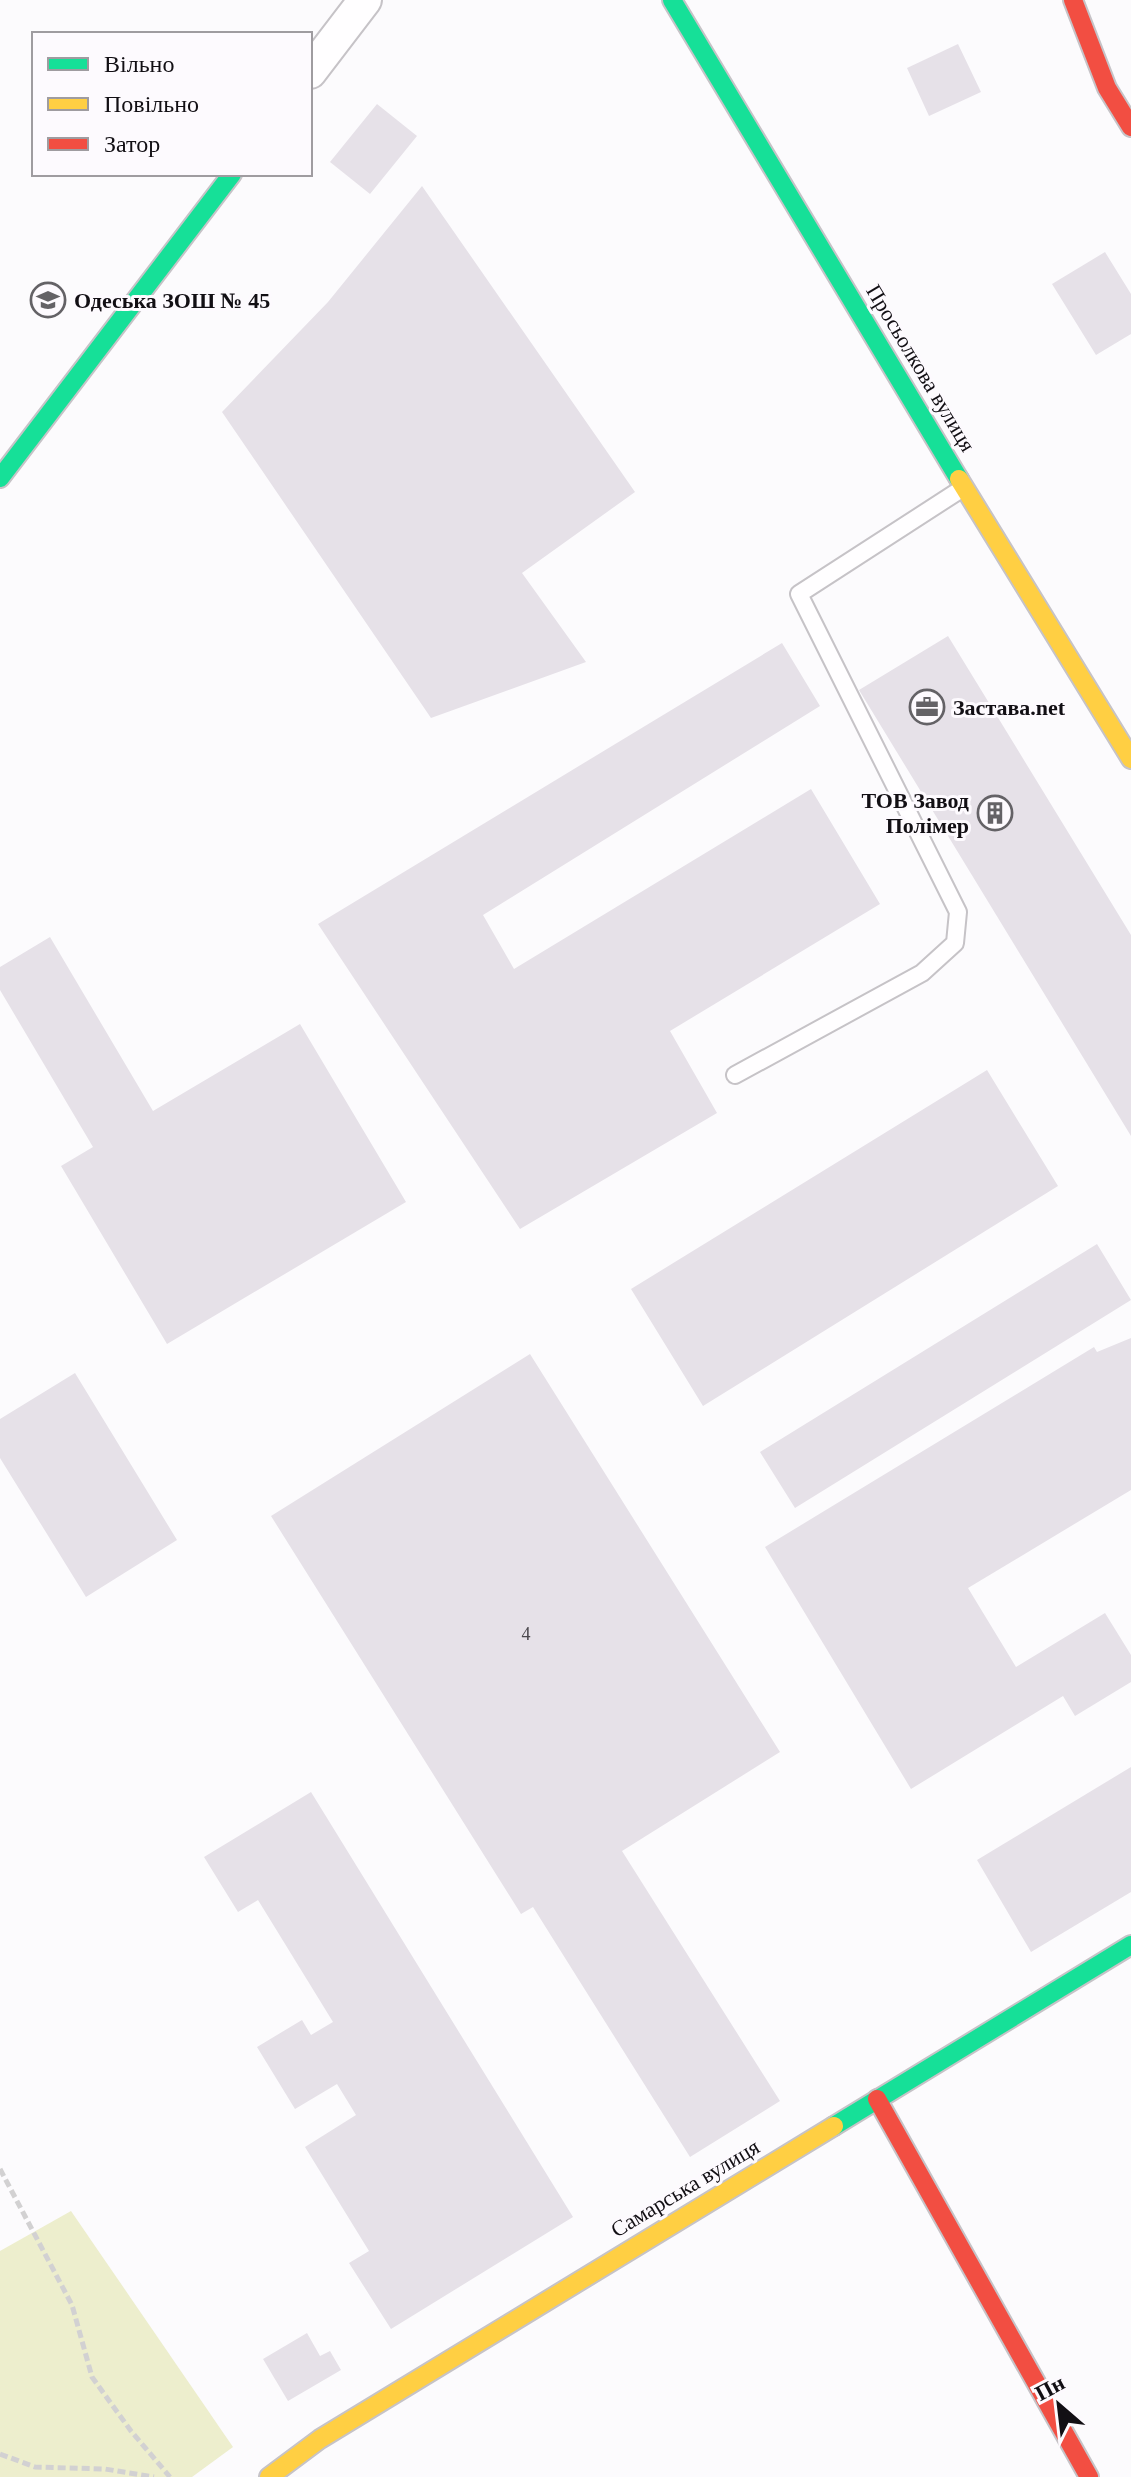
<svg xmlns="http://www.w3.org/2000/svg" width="1131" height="2477" font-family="'Times New Roman',serif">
<rect width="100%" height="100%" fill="#fcfbfd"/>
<path fill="#edeecd" d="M71 2211 233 2447 192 2477H0V2251Z"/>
<path fill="#e6e1e8" d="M958 44 981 92 929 116 907 68Z
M377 104 417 136 370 194 330 162Z
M422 186 635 492 522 573 586 662 431 718 222 412 328 302Z
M1105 252 1131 294V334L1096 355 1052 284Z
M948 636 1131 935V1136L859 690Z
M782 643 820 706 483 915 514 969 811 789 880 904 670 1031 717 1113 520 1229 318 924Z
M50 937 153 1111 300 1024 406 1202 167 1344 61 1166 93 1147 0 990V967Z
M987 1070 1058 1186 703 1406 631 1289Z
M1097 1244 1131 1300 795 1508 760 1452Z
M1131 1338V1490L968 1588 1016 1667 1105 1613 1131 1655V1682L1075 1716 1063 1696 911 1789 765 1547 1094 1347 1097 1352Z
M530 1354 780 1752 622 1851 780 2101 690 2157 533 1907 521 1914 271 1516Z
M75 1373 177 1540 86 1597 0 1458V1419Z
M1131 1767V1892L1031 1952 977 1860Z
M311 1792 573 2217 391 2329 349 2263 369 2251 305 2147 356 2115 337 2084 295 2109 257 2047 302 2020 311 2035 333 2022 258 1900 238 1912 204 1857Z
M307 2333 320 2356 330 2351 341 2370 288 2401 263 2359Z"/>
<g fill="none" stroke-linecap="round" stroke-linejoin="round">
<g stroke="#c6c3c7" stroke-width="20">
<path id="lane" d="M735 1075 922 973 955 943 958 912 799 594 963 488"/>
</g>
<g stroke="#c6c3c7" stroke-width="36">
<path id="street" d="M310 72 365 0"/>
</g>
<g stroke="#c6c3c7" stroke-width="22">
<path id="fast" d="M672 0 959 479
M0 478 232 174
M834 2126 1131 1945"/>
</g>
<g stroke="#c6c3c7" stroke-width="22">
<path id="slow" d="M959 479 1131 759
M269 2477 320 2439 834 2126"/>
</g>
<g stroke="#c6c3c7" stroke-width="22">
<path id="jam" d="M1073 0 1107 88 1131 127
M877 2099 1089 2477"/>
</g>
<path stroke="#d2d1d2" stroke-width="5" stroke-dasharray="8 4" stroke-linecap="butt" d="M0 2169 72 2305 92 2377 131 2431 170 2477
M0 2454 35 2467 105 2469 154 2477"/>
<use href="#lane" stroke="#fffeff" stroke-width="16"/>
<use href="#street" stroke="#fffeff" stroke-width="32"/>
<use href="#fast" stroke="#16e098" stroke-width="18"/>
<use href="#slow" stroke="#ffcf43" stroke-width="18"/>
<use href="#jam" stroke="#f24e42" stroke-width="18"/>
</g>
<defs>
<g id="school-ring" transform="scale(1.8)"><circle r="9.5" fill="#fdfafe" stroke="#646266" stroke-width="1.5"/><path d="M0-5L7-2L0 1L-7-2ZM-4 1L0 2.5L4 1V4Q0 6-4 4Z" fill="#646266"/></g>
<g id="office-ring" transform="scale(1.8)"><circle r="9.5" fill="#fdfafe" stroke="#646266" stroke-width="1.5"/><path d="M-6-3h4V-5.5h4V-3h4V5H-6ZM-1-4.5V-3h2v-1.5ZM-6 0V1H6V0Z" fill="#646266"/></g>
<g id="building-ring" transform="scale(1.8)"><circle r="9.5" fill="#fdfafe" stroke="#646266" stroke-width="1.5"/><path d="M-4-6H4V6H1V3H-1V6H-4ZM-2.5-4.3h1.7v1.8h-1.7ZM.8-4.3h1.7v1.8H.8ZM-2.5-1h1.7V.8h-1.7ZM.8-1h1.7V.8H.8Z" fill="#646266"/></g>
</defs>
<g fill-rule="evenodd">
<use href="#school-ring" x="48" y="300"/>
<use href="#office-ring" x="927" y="707"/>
<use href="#building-ring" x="995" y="813"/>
</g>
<g text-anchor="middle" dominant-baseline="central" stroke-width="6" stroke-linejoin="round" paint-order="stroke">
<g font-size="18" fill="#4a474c">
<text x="526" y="1634">4</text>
</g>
<g font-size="22" font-weight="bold" fill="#120f14" stroke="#fdfafe" text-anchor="start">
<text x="74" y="300">Одеська ЗОШ № 45</text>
<text x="953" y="707">Застава.net</text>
<text x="969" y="800" text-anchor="end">ТОВ Завод<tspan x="969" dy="25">Полімер</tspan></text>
</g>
<g font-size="22" fill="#120f14" stroke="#fdfafe">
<text transform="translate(921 368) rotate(59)">Просьолкова вулиця</text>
<text transform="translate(685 2188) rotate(-31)">Самарська вулиця</text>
</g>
</g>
<rect x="32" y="32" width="280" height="144" fill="#fdfafe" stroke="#9f9ca0" stroke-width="2"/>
<rect x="48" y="58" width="40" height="12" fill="#16e098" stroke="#9f9ca0" stroke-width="2"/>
<text x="104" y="72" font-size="24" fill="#120f14">Вільно</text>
<rect x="48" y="98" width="40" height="12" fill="#ffcf43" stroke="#9f9ca0" stroke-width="2"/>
<text x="104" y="112" font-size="24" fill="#120f14">Повільно</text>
<rect x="48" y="138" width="40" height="12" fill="#f24e42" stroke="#9f9ca0" stroke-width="2"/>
<text x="104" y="152" font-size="24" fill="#120f14">Затор</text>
<g transform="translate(1059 2405) rotate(332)" stroke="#fdfafe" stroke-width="6" paint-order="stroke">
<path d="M0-6L14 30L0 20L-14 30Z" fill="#120f14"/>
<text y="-12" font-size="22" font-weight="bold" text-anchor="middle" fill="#120f14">Пн</text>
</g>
</svg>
